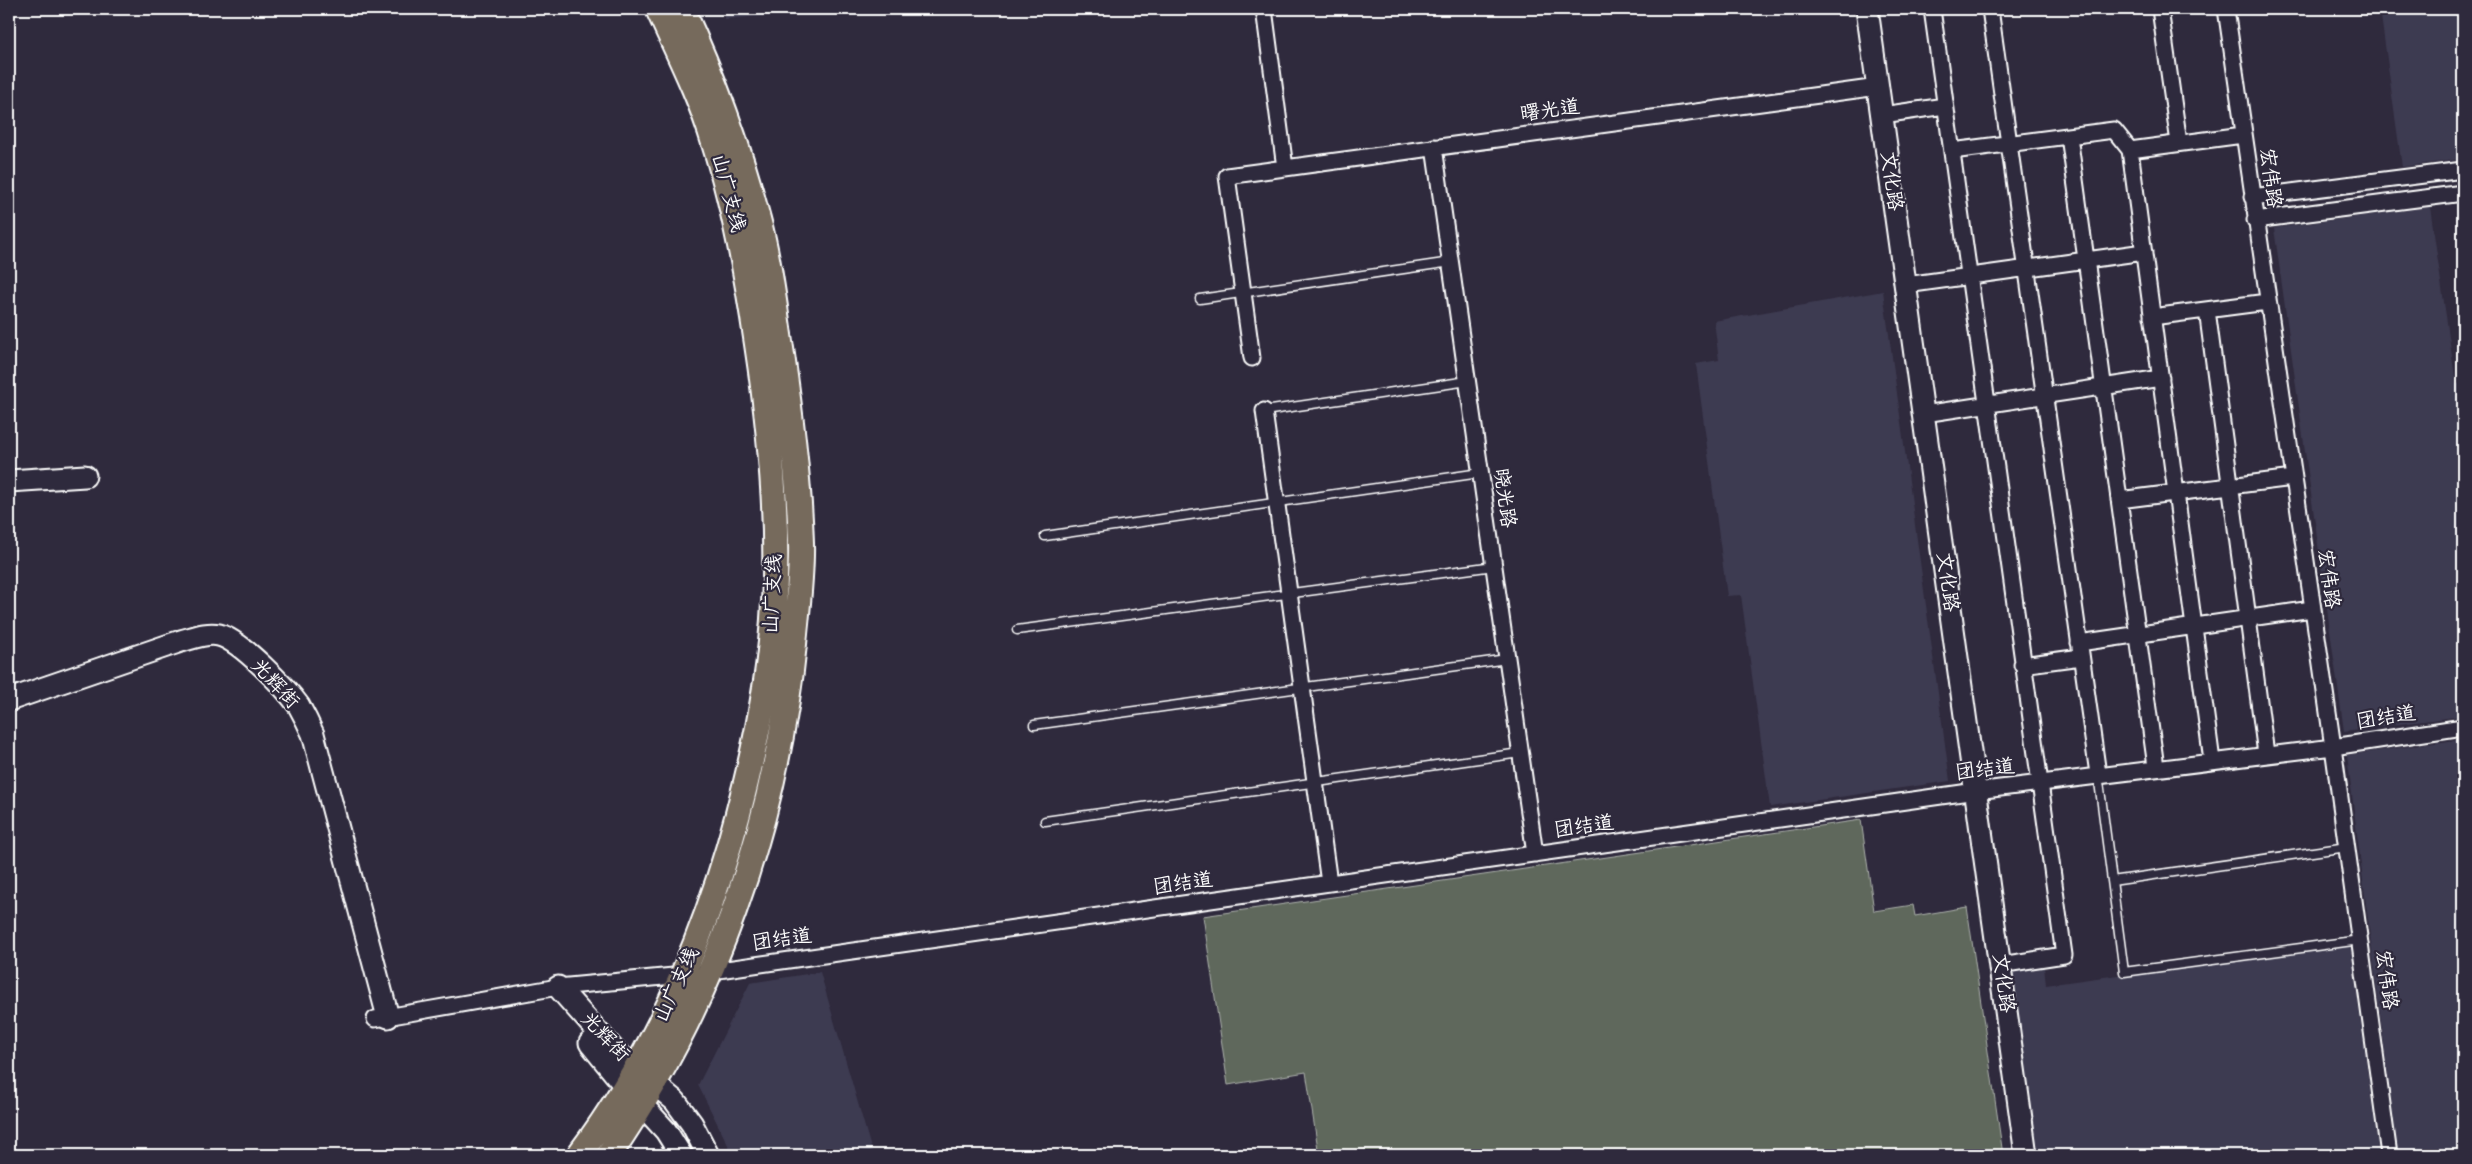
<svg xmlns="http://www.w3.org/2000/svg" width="2472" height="1164" font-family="Mynerve,'LXGW WenKai TC',sans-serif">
<rect width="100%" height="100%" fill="#2f2a3d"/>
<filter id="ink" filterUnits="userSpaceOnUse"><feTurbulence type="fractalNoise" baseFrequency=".02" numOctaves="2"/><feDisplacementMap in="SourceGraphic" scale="10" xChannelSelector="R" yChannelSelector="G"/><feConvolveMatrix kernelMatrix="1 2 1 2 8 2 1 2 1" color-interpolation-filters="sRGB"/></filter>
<g filter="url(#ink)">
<path fill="#3e3b51" d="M724 9H849L725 19Z
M2380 9H2463V159L2402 167Z
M2430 207 2456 384 2463 383V716L2344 731 2274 228Z
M1883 291 1950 781 1770 807 1741 595 1727 596 1696 364 1719 360 1714 321Z
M2463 739V1155H2398L2347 755Z
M2350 943 2379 1155H2038L2012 971 2044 967 2046 985Z
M820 972 873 1155H733L698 1085 750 983Z"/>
<path fill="#5e675b" stroke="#aeb3ad" d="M1861 820 1874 911 1913 905 1915 916 1967 907 2003 1155H1622V1153L1607 1155H1319L1306 1072 1228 1085 1203 916Z"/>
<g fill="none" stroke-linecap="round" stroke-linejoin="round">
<g stroke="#fff" stroke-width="11">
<path id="lane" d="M1200 299 1451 262
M1264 411 1468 381
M1045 536 1480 473
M1017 630 1494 566
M1034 725 1507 659
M2098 774 2124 972 2360 940
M1045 821 1520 753
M2112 881 2347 847"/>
</g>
<g stroke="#fff" stroke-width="19">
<path id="street" d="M1264 9 1285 168
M1932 9 2064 955 2000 965
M1990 9 2098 774
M2160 9 2179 143
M2226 9 2333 747 2389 1155
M1882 115 1945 106
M2069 136 2156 767
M1434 147 1535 854
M1952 151 2114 130 2130 150
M2252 197 2463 170
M2255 220 2463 193
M1906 285 2144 252
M2207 310 2266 754
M2152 317 2267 302
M1252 358 1227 176 1878 87
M1264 411 1329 883
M1924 414 2161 378
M2119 500 2293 478
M2079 643 2312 609
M2022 665 2081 657
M2212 761 2130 150 2243 135
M375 1019 558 987 684 975 1976 791 2333 747 2463 727"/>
</g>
<g stroke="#fff" stroke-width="25">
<path id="secondary" d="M1867 9 2026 1155
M9 481 85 476
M9 700 181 641C193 638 207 632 219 635 240 640 286 688 299 706 304 715 309 725 313 734L388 1017
M558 987 615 1051 675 1101 692 1124 708 1155
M590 1043 625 1086 666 1131 681 1155"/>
</g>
<g stroke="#fff" stroke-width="28">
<path id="primary" d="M579 1155C662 1044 714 916 746 782 760 724 771 664 774 603 779 517 770 429 757 344 747 275 735 209 714 143 700 96 678 53 658 9
M609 1155C713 1004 776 827 794 644 797 611 802 575 801 542 799 479 791 417 782 355 775 310 770 263 758 219 739 146 713 76 682 9"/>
</g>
<use href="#lane" stroke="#2f2a3d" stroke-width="8"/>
<use href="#street" stroke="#2f2a3d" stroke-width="15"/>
<use href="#secondary" stroke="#2f2a3d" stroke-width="21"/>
<use href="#primary" stroke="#766a5c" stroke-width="24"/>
</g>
</g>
<g text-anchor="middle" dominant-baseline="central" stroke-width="4.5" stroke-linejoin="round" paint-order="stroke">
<g font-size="20" fill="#fff" stroke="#2f2a3d">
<text transform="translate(1550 111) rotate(-8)">曙光道</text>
<text transform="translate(2270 178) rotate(82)">宏伟路</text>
<text transform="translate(1891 181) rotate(82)">文化路</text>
<text transform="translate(728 193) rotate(75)">山广支线</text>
<text transform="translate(1504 498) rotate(82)">晓光路</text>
<text transform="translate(2328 579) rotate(82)">宏伟路</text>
<text transform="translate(1947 582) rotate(82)">文化路</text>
<text transform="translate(773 594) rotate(-87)">山广支线</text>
<text transform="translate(275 684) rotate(47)">光辉街</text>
<text transform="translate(2386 718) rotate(-9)">团结道</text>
<text transform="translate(1985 770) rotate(-7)">团结道</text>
<text transform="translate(1584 827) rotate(-8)">团结道</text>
<text transform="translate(1183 884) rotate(-8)">团结道</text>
<text transform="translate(782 940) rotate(-8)">团结道</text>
<text transform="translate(2386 980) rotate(82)">宏伟路</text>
<text transform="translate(2003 983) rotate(82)">文化路</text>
<text transform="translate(677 985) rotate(-65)">山广支线</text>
<text transform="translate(605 1037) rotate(46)">光辉街</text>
</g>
</g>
<rect width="2472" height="1164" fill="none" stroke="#2f2a3d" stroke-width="30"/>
<rect x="15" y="15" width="2442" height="1134" fill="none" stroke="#fff" stroke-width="2" filter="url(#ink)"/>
</svg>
